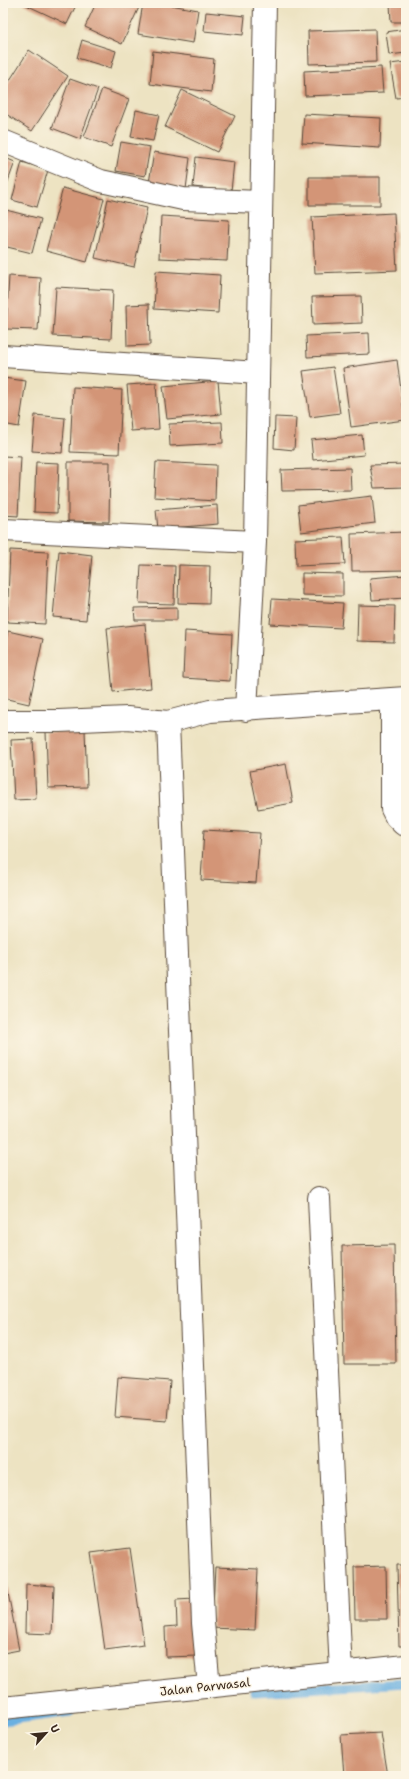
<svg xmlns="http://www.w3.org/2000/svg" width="409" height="1779" font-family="'Shantell Sans',sans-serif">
<rect width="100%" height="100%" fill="#fcf5e5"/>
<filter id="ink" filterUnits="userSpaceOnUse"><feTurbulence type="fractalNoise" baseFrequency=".025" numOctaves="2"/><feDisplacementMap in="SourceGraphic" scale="8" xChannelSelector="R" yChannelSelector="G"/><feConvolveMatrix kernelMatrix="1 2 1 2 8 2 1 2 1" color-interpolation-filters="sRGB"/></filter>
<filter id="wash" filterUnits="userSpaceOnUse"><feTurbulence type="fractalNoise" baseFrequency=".012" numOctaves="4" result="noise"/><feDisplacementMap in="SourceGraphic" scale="16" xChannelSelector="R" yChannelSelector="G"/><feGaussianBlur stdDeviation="0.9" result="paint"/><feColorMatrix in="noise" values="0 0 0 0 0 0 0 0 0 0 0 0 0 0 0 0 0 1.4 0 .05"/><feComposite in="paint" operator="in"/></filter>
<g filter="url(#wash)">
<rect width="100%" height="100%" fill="#ede3c2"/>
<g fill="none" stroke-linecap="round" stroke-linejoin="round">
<path stroke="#6bb0e1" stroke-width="9" d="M254 1692 406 1683
M3 1721 70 1712"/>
</g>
<g id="blocks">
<path fill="#d39577" d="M22 3H77L67 24Z
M96 3H141L122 44 85 27Z
M143 3H160L198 10 193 43 138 34Z
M390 3H406V22H391Z
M206 12 245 16 243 35 204 31Z
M375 29 376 62 309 64 308 31Z
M406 29V53L389 55 386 32Z
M82 40 116 51 111 68 77 58Z
M29 50 68 76 32 131 3 112V91Z
M153 51 214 59 211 92 150 84Z
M406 62V97L396 98 390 64Z
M381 67 383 93 305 96 304 71Z
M70 79 98 89 80 139 52 128Z
M102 89 129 99 111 147 84 137Z
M182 90 235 116 217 152 165 127Z
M136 110 159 115 153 141 131 137Z
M304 114 381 118 380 148 302 143Z
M121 142 150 147 145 176 116 171Z
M154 152 190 158 186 189 149 183Z
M3 157 15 162 3 195Z
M196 157 234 162 231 191 193 187Z
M22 162 48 170 37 207 12 200Z
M309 177H380V205H309Z
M63 188 104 199 87 262 46 251Z
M108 199 147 208 134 267 95 258Z
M6 210 41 219 32 253 3 246V222Z
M394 213 397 270 315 273 312 217Z
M161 216 229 220 227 261 159 258Z
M403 225H406V261H405Z
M156 271 220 275 218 313 154 309Z
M9 276 41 278 38 330 6 329Z
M56 287 113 290 111 339 53 336Z
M361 296 362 323 313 325 312 297Z
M149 304 150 345 127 346 126 305Z
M369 333 370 354 307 357 306 336Z
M397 360 405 420 351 427 343 368Z
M333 367 340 413 310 417 303 371Z
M3 378 26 381 19 427 3 424Z
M218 381 221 414 167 419 163 386Z
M156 383 159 429 131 431 127 385Z
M73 387 122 390 119 454 70 452Z
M35 415 65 418 62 453 32 451Z
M275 417 296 418 294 450 274 448Z
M222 422 223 443 170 446 169 424Z
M362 435 364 455 313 460 311 440Z
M3 456 21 457 18 516 3 515Z
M36 462 59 463 57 513 34 512Z
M68 462H110L109 522 68 521Z
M156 462 216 465 215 501 154 497Z
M406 464V487L374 488 370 465Z
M350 468 351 490 282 491 281 470Z
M372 496 375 523 301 532 298 505Z
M217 505 218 524 158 529 156 510Z
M406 532V570L352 571 351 534Z
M343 537 345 564 296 566 295 539Z
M10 550 48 552 45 624 7 622Z
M59 551 92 555 86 620 53 617Z
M141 565 175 566 174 604 139 603Z
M179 565 210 566 209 604 178 603Z
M302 573 343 574V596L302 595Z
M406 575V598L372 600 370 578Z
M272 599 343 603 341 628 270 624Z
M358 605 395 606 394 642 357 641Z
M177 607V620H135L134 608Z
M145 624 151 688 113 692 107 628Z
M8 631 43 639 29 704 3 698V654Z
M185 631 232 634 230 681 183 678Z
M85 730 87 787 48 788 46 732Z
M33 739 36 799 14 800 11 740Z
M286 764 293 803 258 809 250 771Z
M204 830 260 833 256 883 201 880Z
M404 1025H406V1081H404Z
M394 1245 396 1364H344L342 1246Z
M118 1377 170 1381 167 1421 115 1417Z
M130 1548 144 1645 105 1650 91 1553Z
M397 1565H406V1646H399Z
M386 1566 387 1619H355L354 1567Z
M3 1567 19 1650 3 1653Z
M215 1567 258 1569 255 1630 212 1628Z
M26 1584 54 1586 52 1634 25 1633Z
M195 1599 197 1656 166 1657 165 1627 177 1626 176 1600Z
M381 1733 388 1776H344L341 1735Z"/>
</g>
</g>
<g filter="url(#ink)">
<use href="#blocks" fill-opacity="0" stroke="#564637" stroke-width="1"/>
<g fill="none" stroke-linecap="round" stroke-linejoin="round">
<g stroke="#564637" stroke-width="24">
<path id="minor" d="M3 141 101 181 183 199 261 202
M3 356 258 373
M3 530 255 542
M392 699V809L396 817 403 824H406
M246 710 255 542 265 3
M3 721H59L127 718 168 722 210 711 406 698
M168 722 203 1623 209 1687
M319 1198 341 1673
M3 1708 406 1666"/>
</g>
<use href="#minor" stroke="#fff" stroke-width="22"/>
</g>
</g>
<g text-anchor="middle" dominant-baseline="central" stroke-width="3" stroke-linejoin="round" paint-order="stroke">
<g font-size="12" fill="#3b2a1e" stroke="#fcf5e5">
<text transform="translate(205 1687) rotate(-6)">Jalan Parwasal</text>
</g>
</g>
<rect width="409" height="1779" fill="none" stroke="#fcf5e5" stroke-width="16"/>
<g transform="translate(46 1733) rotate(63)" stroke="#fcf5e5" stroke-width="3" paint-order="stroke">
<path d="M0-3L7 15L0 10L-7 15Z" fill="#3b2a1e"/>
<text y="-6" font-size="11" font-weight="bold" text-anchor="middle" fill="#3b2a1e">U</text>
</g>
</svg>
